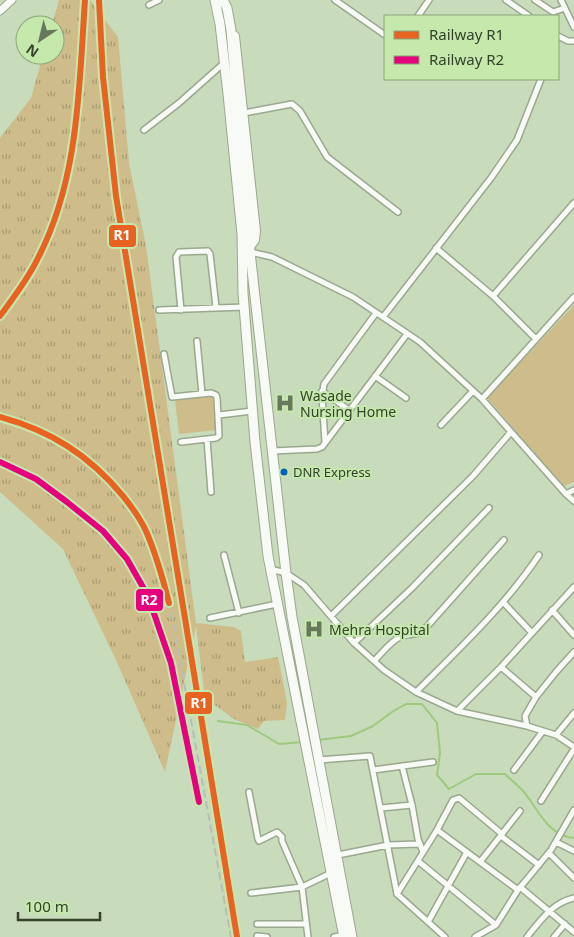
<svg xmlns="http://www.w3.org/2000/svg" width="574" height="937" font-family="'Noto Sans',sans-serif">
<defs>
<pattern id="grass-tufts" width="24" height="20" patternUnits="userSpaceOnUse" patternTransform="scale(1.25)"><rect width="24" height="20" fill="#cebc8a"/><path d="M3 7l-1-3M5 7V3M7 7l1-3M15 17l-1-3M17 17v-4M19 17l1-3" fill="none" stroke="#a89a71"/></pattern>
</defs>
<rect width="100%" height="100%" fill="#c8dbba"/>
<path fill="url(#grass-tufts)" d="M59 0H90L118 37 129 163 146 246 196 623 234 627 241 631 245 662 278 657 287 703 285 720 264 721 258 729 234 719 205 698 196 626 165 772 116 660 63 549 0 492V138L31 98 43 55H55V25H52Z"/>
<path fill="#cebc8a" d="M574 305V482L564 486 487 398Z
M214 395 217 430 179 434 175 399Z"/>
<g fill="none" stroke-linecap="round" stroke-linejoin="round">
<path stroke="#9fc97e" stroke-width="2" d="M218 721 247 725 279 744 303 742
M318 740 351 736 373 726 392 712 406 704H422L437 723 440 753 437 775 449 789 476 774H505C511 780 518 785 523 791 538 808 547 836 574 838"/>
<g stroke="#9aa88f" stroke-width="8">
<path id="street" d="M335 0 385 35
M506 0 529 16
M535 0 553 12 565 8
M561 0 574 27
M149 5 159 0
M418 16 429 0
M558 36 568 41H574
M244 113 292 104 300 111 327 157 398 212
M144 130 179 103 224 63
M436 248 493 296 536 339
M250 252 272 257 353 297 420 342 482 399 566 494 574 490
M493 296 574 203
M159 310 245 307
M181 310 176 257 179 252 208 251 210 254 216 307
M383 317 491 178 517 140 541 79
M197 341 202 394
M164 354 172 397 211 393 216 395 217 398 219 436 216 438 181 442
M375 376 406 398
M322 391 349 410
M482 399 574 297
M219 415 252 411
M441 425 473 391
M207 439 211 492
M325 442 322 396 324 384 376 313
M272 451 317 449 322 447 407 334
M566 494 574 501
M224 555 239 613
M270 569 286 573 304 585 354 643 384 670 416 692 457 711 501 667 536 697 525 716 527 726 556 735 574 747
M503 602 532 633
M552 610 574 635
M331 616 473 476 511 432
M210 618 277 604
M354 643 412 588 489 508
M374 661C382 653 390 642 400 637 408 633 416 636 423 631L504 540
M501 667 574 587
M416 692C459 649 505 606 539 555
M536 697 556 672 574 652
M457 711 527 726
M556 735 574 713
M319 760 370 756 397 894 445 937
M402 766 412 805 418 839 423 852
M373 770 433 762
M514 770 543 731
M249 792 258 839 259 841 277 832 282 837V841L302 887 308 937
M541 801 574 749
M381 808 412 805
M437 830 453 800 459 798 502 834
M501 836 539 865
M556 842 574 851
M549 853 574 878
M338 855 388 845 419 844
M418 861 496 925
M480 862 520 811
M520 887 574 932
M251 893 302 887 331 873
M397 894 437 830 518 890
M428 922 467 852
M257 924H306
M257 936 267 937
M334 937 344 935
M475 937 496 925 518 890 551 850 574 810
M527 937C540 921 552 903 574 898
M554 937 565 924"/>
</g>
<g stroke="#9aa88f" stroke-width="9">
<path id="secondary" d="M0 11 12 0"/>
</g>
<g stroke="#9aa88f" stroke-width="10">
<path id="primary" d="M235 36 256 231 255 240 250 247"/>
</g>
<g stroke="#9aa88f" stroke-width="11">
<path id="highway" d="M215 0 220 24 228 94 242 234 243 293 255 442 268 556 344 937
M223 0 227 8 231 30 250 252 286 573 292 617 352 937"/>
</g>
<use href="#street" stroke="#f7faf5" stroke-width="5"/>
<use href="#secondary" stroke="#f7faf5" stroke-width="7"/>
<use href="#primary" stroke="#f7faf5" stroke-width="8"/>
<use href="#highway" stroke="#f7faf5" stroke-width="9"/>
<path stroke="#b9bdb6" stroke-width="2" stroke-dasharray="8 4" stroke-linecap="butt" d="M0 316C14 297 28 279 38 258 79 179 79 87 85 0
M0 417C48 430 89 455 121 493 130 505 140 518 146 532 157 557 164 585 171 612L231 937
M0 462 36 479 67 502 103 531 127 559 148 596 171 663 191 758"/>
<g stroke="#c5e8ad" stroke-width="10">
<path id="rail-1" d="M99 0 103 77 116 196 237 937
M0 316C14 297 28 279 38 258 79 179 79 87 85 0
M0 417C51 431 89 455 123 496 131 506 140 518 146 531 156 554 163 579 169 603"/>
</g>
<g stroke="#c5e8ad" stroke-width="10">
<path id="rail-2" d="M0 462 36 479 67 502 103 531 127 559 148 596 171 663 199 802"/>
</g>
<use href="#rail-1" stroke="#e86322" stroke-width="6"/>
<use href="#rail-2" stroke="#e5007d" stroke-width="6"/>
</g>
<defs>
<g id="hospital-bare" transform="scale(1.5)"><path d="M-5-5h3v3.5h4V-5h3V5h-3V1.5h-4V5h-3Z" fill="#68785c" stroke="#c5e8ad" stroke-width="2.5" paint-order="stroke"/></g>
</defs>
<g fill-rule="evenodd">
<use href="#hospital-bare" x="285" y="403"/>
<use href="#hospital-bare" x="314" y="629"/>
</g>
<circle fill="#0065bd" stroke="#c5e8ad" stroke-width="2" cx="284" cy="472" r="4.5"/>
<g text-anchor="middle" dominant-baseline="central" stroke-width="4" stroke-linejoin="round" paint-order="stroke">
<g font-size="13" fill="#34422a" stroke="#c5e8ad" text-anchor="start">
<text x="293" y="472">DNR Express</text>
</g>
<g font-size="14" fill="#34422a" stroke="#c5e8ad" text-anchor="start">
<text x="300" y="395">Wasade<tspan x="300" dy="16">Nursing Home</tspan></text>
<text x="329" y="629">Mehra Hospital</text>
</g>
</g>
<g stroke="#c5e8ad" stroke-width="2">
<rect x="108" y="224" width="29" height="24" rx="5" fill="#e86322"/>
<rect x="135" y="588" width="29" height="24" rx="5" fill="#e5007d"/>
<rect x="184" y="691" width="29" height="24" rx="5" fill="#e86322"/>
</g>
<g font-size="14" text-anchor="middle" font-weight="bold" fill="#fff">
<text x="122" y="240">R1</text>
<text x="149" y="605">R2</text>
<text x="199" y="708">R1</text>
</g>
<rect x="384" y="15" width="175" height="65" fill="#c5e8ad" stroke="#8ba679"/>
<rect x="394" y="31" width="25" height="8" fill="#e86322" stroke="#8ba679"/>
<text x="429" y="40" font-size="15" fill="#34422a">Railway R1</text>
<rect x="394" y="56" width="25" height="8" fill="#e5007d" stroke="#8ba679"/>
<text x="429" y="65" font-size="15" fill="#34422a">Railway R2</text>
<g transform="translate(40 40) rotate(215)"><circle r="24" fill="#c5e8ad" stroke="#8ba679"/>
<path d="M0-4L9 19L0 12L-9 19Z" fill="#68785c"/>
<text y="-8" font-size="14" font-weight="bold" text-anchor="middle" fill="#34422a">N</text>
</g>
<path d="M18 912v8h82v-8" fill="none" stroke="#34422a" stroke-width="2.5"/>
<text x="25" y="912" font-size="15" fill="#34422a" stroke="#c5e8ad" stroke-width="4" paint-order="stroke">100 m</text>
</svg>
